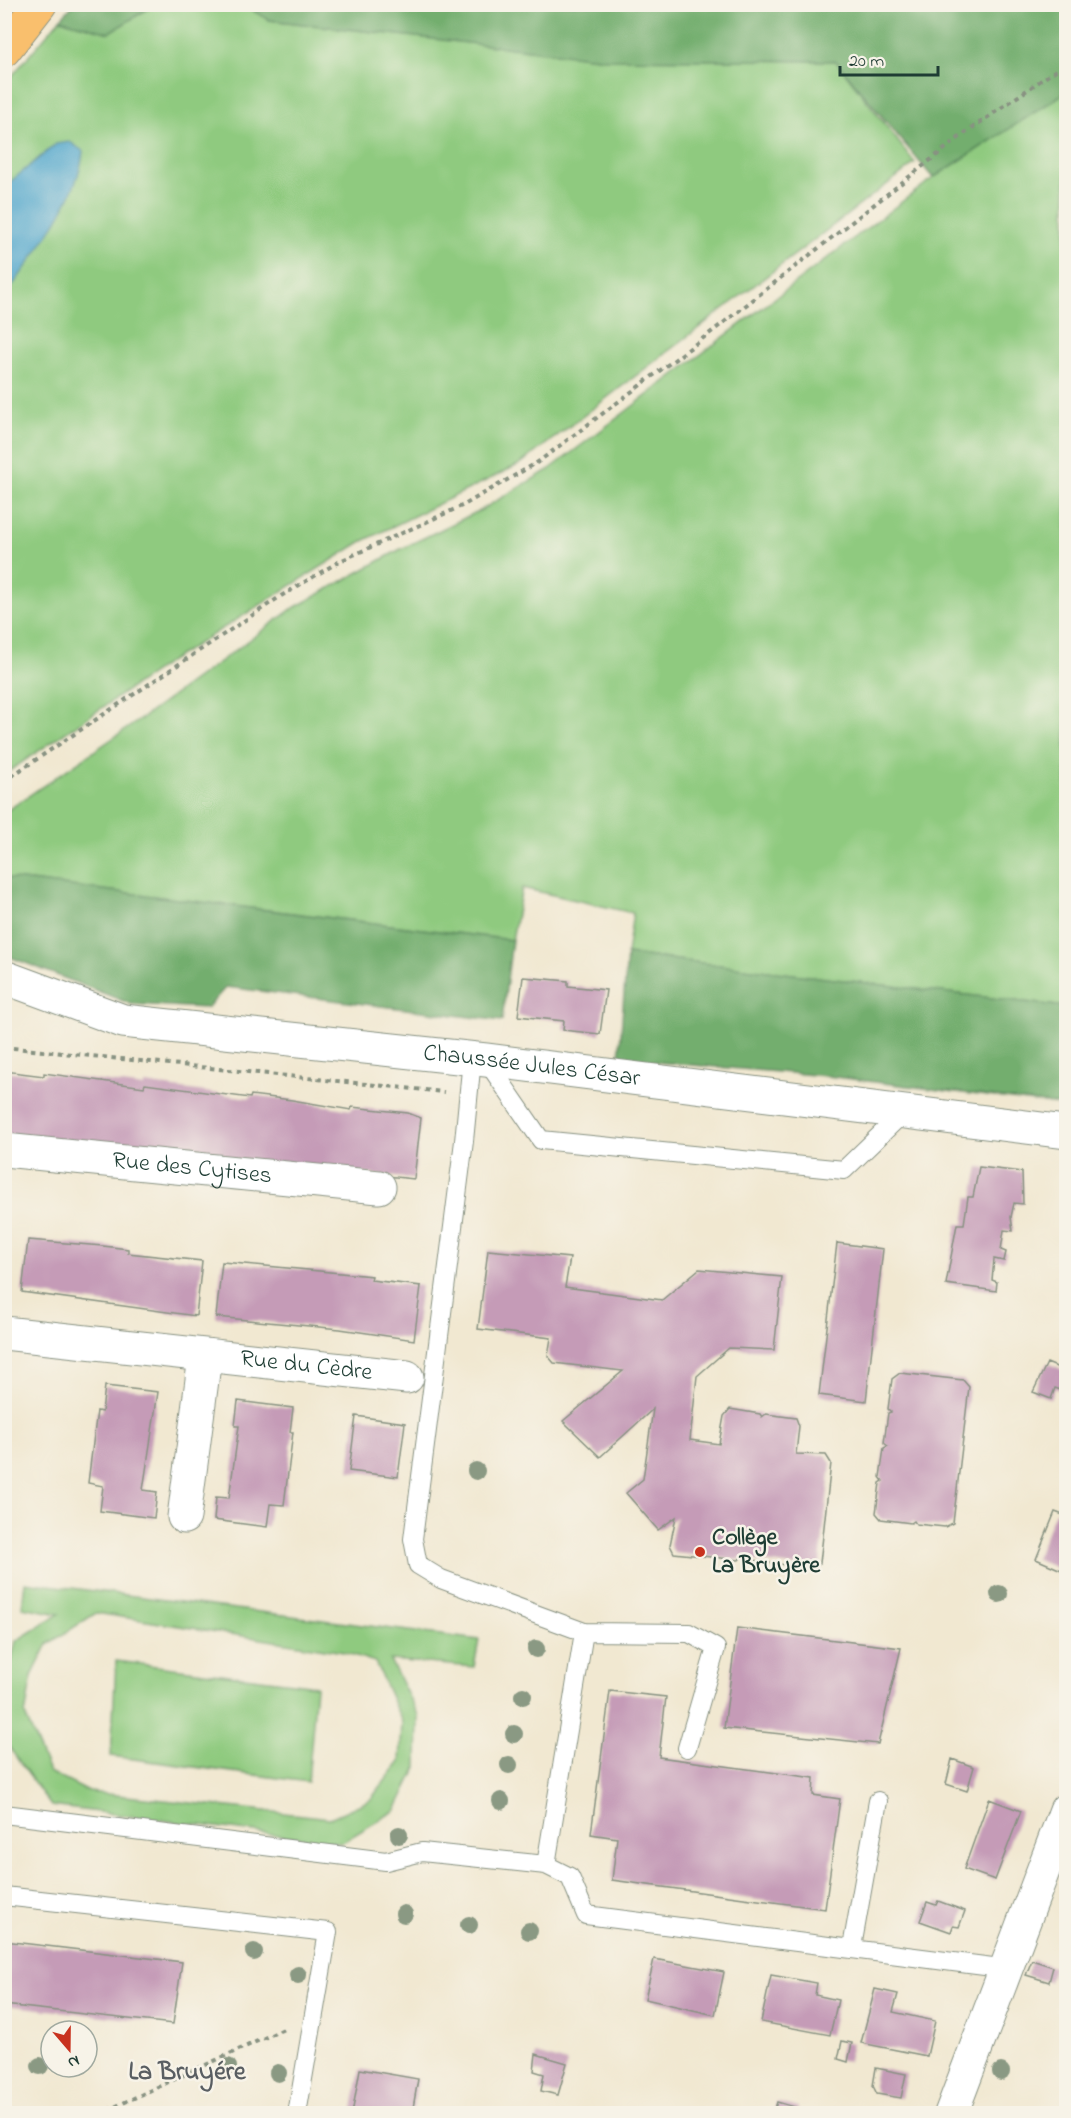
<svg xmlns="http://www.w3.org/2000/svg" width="1071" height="2118" font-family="'Indie Flower',sans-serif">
<rect width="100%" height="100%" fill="#f7f3e8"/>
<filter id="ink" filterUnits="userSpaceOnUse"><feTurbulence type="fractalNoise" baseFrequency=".0167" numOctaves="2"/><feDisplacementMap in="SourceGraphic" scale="12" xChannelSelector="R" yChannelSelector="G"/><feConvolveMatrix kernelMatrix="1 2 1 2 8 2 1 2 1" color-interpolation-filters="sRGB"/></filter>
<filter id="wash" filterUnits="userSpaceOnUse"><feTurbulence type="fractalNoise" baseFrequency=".008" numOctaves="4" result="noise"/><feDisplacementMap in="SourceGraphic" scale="24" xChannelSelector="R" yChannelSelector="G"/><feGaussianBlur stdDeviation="1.35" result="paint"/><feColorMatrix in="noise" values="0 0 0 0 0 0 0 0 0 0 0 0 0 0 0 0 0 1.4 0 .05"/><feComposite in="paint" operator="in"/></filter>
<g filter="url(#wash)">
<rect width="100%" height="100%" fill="#f1e8d1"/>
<path fill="#8fca7f" stroke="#57845a" stroke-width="1.5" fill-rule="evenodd" d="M154 5H244L269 20 607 59 836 61 915 163 520 464 361 542 172 660 5 774V84L60 19 109 33Z
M1066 92V1007L627 954 633 913 522 888 512 940 5 878V812L138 721 292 609 399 550 481 510 550 469 933 178Z
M25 1582 479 1640 474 1667 390 1660 418 1715 417 1767 396 1810 341 1843 51 1806 6 1743 5 1687 16 1641 59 1614 22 1607ZM96 1613 344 1652 375 1662 402 1722 400 1762 370 1800 330 1818 89 1792 49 1772 25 1715 32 1676 48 1644Z
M116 1661 316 1686 308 1782 111 1756Z"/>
<path fill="#73ae6e" stroke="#497651" stroke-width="1.5" d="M74 4H154V5L109 33 60 19Z
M244 5H1066V92L933 178 836 61 607 59 269 20Z
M5 878 512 940 502 1021 226 987 207 1008 131 1004 5 955Z
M627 954 1066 1007V1106L827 1076 619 1059Z"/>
<path fill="#50a6cc" stroke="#387280" stroke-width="1.5" d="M70 142 83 151C79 199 33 257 5 296V186L56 144Z"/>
<g id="blocks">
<path fill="#c59bb7" d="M523 977 568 981V986L606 990 600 1034 563 1030 564 1021 518 1016Z
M4 1071 44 1076V1073L144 1087 145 1084 250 1098 251 1095 292 1100 351 1110 352 1107 408 1113 421 1118 414 1179 4 1135Z
M979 1167 1022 1172 1023 1204 1014 1203 1011 1217 1013 1231 1004 1230 1001 1250 1006 1252 1004 1261 994 1259 992 1280 997 1282 996 1291 946 1284 957 1224H964L968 1197H973Z
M28 1240 103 1246 128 1249V1253L202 1261 196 1316 22 1292Z
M837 1243 883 1249 866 1401 819 1395Z
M488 1250 570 1258 565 1287 662 1300 699 1269 782 1277 774 1350 729 1348 697 1376 690 1440 719 1444 724 1416 730 1409 760 1414 762 1417 766 1414 796 1418 799 1426 796 1454 826 1455 831 1463 820 1563 813 1569 745 1559 742 1556 739 1560 674 1553 670 1545 676 1517 658 1530 626 1493 643 1479 653 1409 600 1457 563 1421 623 1371 554 1363 548 1356 551 1338 478 1329Z
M222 1262 372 1276 371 1280 421 1286 414 1340 340 1329 216 1317Z
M1047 1363 1066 1371V1392L1055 1388 1051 1399 1033 1392Z
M900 1373 963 1380 969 1387 953 1523 945 1527 916 1524 914 1521 911 1523 881 1519 876 1513 880 1483 883 1481 880 1477 884 1448 888 1446 884 1443 888 1413 891 1412 888 1409 892 1379Z
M105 1386 158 1392 143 1490 157 1492 154 1518 100 1511 103 1486 88 1483 97 1411 102 1412Z
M238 1401 293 1408 290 1432H293L284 1505 270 1504 267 1527 214 1520 216 1497 229 1498 239 1426H235Z
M356 1416 405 1423 398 1477 349 1471Z
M1055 1512 1066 1516V1572L1036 1559Z
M737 1628 901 1648 878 1744 724 1728Z
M610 1691 666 1697 659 1757 814 1778 813 1795 840 1799 825 1909 612 1880 617 1838 591 1834Z
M952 1759 974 1767 967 1791 946 1784Z
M989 1799 1021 1811 995 1880 964 1869Z
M938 1901 965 1911 959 1927 953 1926 951 1932 920 1921 927 1902 936 1905Z
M4 1941 182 1962 173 2024 4 2005Z
M654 1959 724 1972 715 2015 645 1999Z
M1032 1960 1053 1967 1049 1982 1026 1975Z
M771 1975 817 1983 815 1995 838 2000 830 2035 761 2022Z
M875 1989 898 1994 893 2012 935 2021 927 2056 861 2043Z
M842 2041 852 2043 848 2062 838 2059Z
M536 2054 567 2063 558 2095 541 2091 544 2074 534 2071Z
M876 2068 906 2074 901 2098 877 2094 873 2086Z
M360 2069 418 2079 412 2114H352Z
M777 2102 798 2108 797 2114H773Z"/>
</g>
</g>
<g filter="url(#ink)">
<use href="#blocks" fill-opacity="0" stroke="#889282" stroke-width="1.5"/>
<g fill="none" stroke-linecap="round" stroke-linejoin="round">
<g stroke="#889282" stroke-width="20">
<path id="lane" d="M486 1060 541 1140 844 1170 902 1114
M584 1632 689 1633 716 1648 687 1748
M4 1814 386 1861 422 1852 546 1865 584 1632 441 1579 418 1565 413 1539 464 1141 472 1059
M546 1865 570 1877 586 1915 1008 1969
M4 1896 328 1932 297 2114
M852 1947 878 1801"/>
</g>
<g stroke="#889282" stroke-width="35">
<g id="street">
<path id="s1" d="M4 977 123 1021 486 1060 1066 1132"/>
<path id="s2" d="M4 1150 379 1187"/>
<path id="s3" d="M4 1333 407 1377"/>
<path d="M184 1517 205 1357"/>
<path d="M951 2114 1066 1810"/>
</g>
</g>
<g stroke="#889282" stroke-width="35">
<path id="highway" d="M4 50 40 4"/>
</g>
<path stroke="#889282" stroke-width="4" stroke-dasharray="4.5 4.5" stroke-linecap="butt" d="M4 781 281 596 340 561 464 505 538 462 722 324 965 133 1066 63
M4 1047 444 1092
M99 2114 286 2028"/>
<use href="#lane" stroke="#fff" stroke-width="18"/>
<use href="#street" stroke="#fff" stroke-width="33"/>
<use href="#highway" stroke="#f9bf6d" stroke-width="33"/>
</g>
<g fill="#8a9983">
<circle cx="476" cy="1471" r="9"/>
<circle cx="999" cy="1594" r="9"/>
<circle cx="536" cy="1649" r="9"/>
<circle cx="523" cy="1696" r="9"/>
<circle cx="514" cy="1734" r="9"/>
<circle cx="509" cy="1765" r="9"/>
<circle cx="501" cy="1801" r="9"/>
<circle cx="399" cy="1835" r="9"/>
<circle cx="404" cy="1914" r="9"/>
<circle cx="469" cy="1925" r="9"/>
<circle cx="529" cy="1931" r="9"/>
<circle cx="254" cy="1952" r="9"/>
<circle cx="298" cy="1975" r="9"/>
<circle cx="40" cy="2066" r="9"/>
<circle cx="228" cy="2067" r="9"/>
<circle cx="1001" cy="2072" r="9"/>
<circle cx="278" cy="2073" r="9"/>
</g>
</g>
<circle fill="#c8321e" stroke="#f7f3e8" stroke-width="2" cx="700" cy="1552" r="6"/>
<g text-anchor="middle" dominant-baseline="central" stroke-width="5" stroke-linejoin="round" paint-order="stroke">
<g font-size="24" fill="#1f3d34" stroke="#f7f3e8">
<text stroke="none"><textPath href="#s1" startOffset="538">Chaussée Jules César</textPath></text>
<text stroke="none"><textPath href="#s2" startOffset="189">Rue des Cytises</textPath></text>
<text stroke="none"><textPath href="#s3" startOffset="304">Rue du Cèdre</textPath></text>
</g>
<g font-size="24" font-weight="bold" fill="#1f3d34" stroke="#f7f3e8" text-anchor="start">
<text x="712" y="1538">Collège<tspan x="712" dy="28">La Bruyère</tspan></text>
</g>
<g font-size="26" font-weight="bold" fill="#595e62" stroke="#f7f3e8">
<text x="187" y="2073">La Bruyére</text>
</g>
</g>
<rect width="1071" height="2118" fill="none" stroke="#f7f3e8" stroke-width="24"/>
<g transform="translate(69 2049) rotate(160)"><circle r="28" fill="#f7f3e8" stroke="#a1aaa0" stroke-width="1.5"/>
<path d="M0-4.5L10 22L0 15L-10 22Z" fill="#c8321e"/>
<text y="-9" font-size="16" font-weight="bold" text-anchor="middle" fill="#1f3d34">N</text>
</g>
<path d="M840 66v9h98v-9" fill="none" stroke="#1f3d34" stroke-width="3"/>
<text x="849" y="66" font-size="18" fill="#1f3d34" stroke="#f7f3e8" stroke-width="4.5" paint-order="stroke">20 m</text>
</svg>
